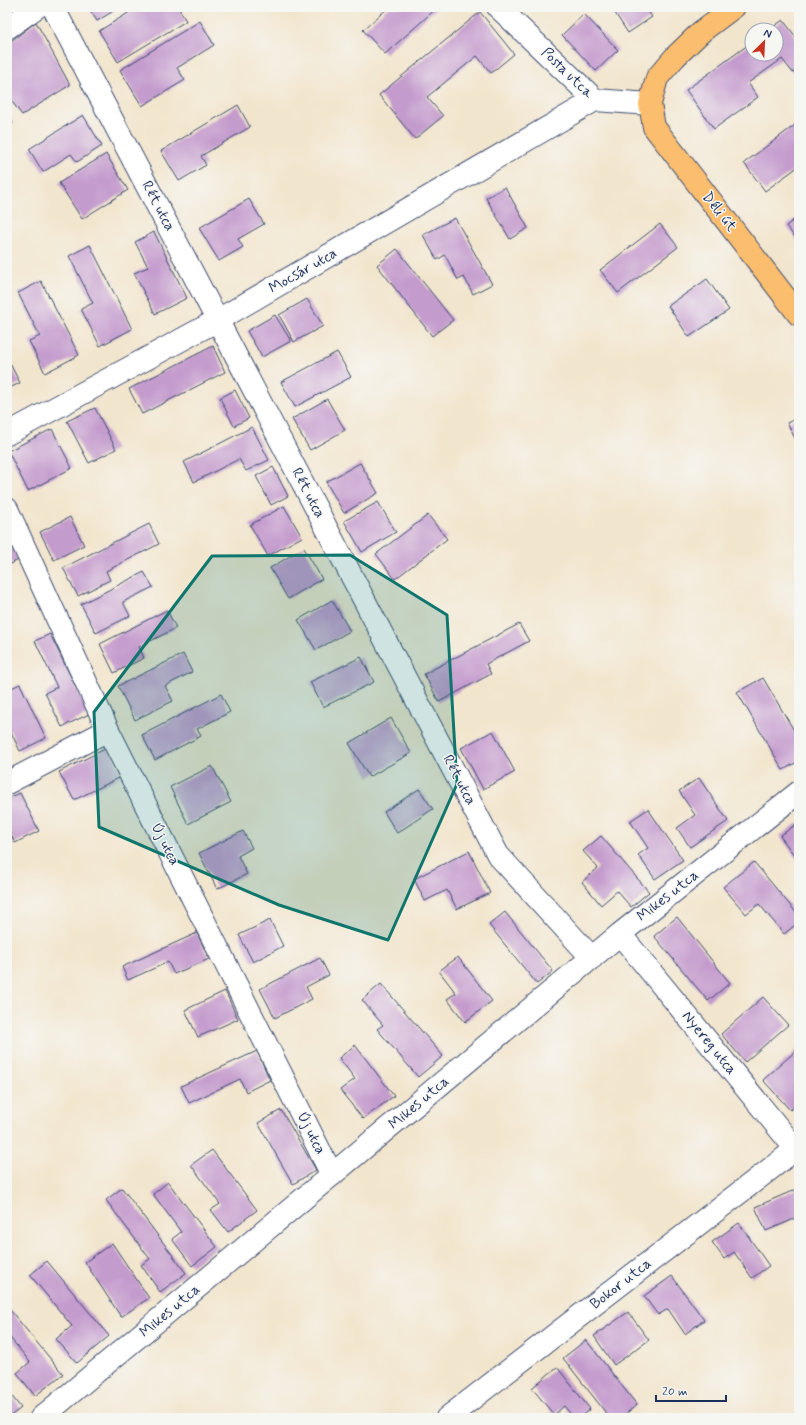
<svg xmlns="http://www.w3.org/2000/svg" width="806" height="1425" font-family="Mynerve,sans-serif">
<rect width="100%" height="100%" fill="#f6f6f2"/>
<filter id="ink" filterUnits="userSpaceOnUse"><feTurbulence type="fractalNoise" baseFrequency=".025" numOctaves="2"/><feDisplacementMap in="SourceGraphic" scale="8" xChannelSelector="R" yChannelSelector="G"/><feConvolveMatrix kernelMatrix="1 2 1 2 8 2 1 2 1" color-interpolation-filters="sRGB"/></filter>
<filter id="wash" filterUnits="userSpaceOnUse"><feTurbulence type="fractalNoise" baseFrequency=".012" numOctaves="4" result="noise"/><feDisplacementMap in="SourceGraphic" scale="16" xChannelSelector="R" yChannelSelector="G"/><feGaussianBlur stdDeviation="0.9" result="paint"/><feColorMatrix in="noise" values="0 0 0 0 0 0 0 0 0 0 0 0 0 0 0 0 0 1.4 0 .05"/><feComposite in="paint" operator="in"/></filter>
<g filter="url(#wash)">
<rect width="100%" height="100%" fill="#f2e5cd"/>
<g id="blocks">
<path fill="#c49bcd" d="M88 7H120L97 21Z
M138 7H178L186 21 118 62 99 31Z
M389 7H438L385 54 363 30Z
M611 7H645L652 17 628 33Z
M659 7H669L663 12Z
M480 12 514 54 491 73 477 56 427 97 443 116 415 139 379 95Z
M584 14 618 50 596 71 562 35Z
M783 20 799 41V69L793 73 782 59 748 83 758 97 714 129 686 90 752 42V54H776V30H769Z
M200 21 214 45 177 68 185 80 142 106 120 70Z
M36 22 70 85 22 115 7 95V44Z
M238 105 250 127 201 156 206 165 179 181 161 151Z
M7 115 13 123 7 127Z
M83 115 102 146 77 162 71 154 43 172 29 149Z
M799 122V166L765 191 744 163Z
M106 154 128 190 82 219 59 183Z
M505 187 528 228 510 239 486 198Z
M249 199 264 224 238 239 243 247 219 261 199 228Z
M799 216V242L786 226Z
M455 218 492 284 473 294 464 277 458 280 445 255 437 260 423 235Z
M660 224 678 247 618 293 600 270Z
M154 232 187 298 155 314 134 273 148 267 135 242Z
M90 245 132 329 100 346 81 309 93 303 69 256Z
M397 249 453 320 432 336 377 265Z
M707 279 729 310 689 337 668 306Z
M41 281 79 355 45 373 29 341 40 336 18 293Z
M307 299 323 326 294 342 279 315Z
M275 315 291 341 262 357 247 331Z
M213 346 225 372 142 414 129 389Z
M337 352 351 377 295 407 281 382Z
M7 358 20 383 7 389Z
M235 390 249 418 234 426 220 398Z
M327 399 345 430 310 450 292 419Z
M95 408 116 449 89 463 67 421Z
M799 417V446L787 423Z
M252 427 269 460 246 471 239 459 194 482 184 462Z
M52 429 72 468 28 491 8 451Z
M360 463 378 493 344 513 326 482Z
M273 467 288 496 271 505 256 476Z
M378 502 396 532 362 552 344 521Z
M284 506 302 537 268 556 250 525Z
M428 515 447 539 395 579 376 554Z
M70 517 84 545 54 560 40 532Z
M149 524 159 544 106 571 110 580 78 596 63 568Z
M7 537 18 560 7 566Z
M304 548 322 579 288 599 270 568Z
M144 572 153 587 123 602 130 616 96 633 81 604Z
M332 600 350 631 316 650 298 620Z
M167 610 176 628 139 647 144 658 114 673 100 644Z
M519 624 529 641 486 664 491 674 439 702 424 674Z
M50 634 89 714 62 727 45 693 57 687 35 641Z
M183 654 192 672 165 686 173 701 135 720 118 686Z
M361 657 374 682 323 707 310 682Z
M763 678 799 739V761L783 770 737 692Z
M20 684 46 738 20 751 7 724V690Z
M221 694 230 712 197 729 201 736 155 760 142 735Z
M391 718 411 753 369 777 349 743Z
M493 731 515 772 483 789 461 748Z
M109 747 123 776 74 800 59 772Z
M212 766 231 802 188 824 170 787Z
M699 778 728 821 690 847 677 828 695 815 679 791Z
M419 789 433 809 397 833 384 812Z
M20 793 39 831 15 843 7 827V799Z
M648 809 683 860 655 879 638 855 648 848 630 821Z
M799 822V862L780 836Z
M243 831 252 848 238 856 247 874 217 889 199 853Z
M601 836 649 892 631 907 617 891 601 905 582 882 598 868 583 851Z
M469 851 490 893 457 909 447 890 425 901 414 879Z
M754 862 799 916V922L784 934 759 904 746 914 723 887Z
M505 912 553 971 537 984 489 925Z
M677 917 730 983 708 1001 654 936Z
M270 920 283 946 253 962 239 935Z
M197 933 209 959 174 974 168 962 128 980 122 967Z
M458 957 492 1001 465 1022 447 999 456 993 439 971Z
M320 958 329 975 306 987 312 999 275 1018 260 989Z
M381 984 443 1056 418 1077 377 1029 383 1025 362 1000Z
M225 991 238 1019 198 1037 185 1010Z
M763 997 788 1025 745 1062 721 1034Z
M355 1045 394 1096 363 1119 340 1090 355 1079 339 1058Z
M799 1048V1103L790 1110 763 1080Z
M257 1051 270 1080 246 1092 240 1079 189 1103 181 1086Z
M281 1110 316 1170 293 1184 258 1123Z
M212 1150 257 1210 228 1232 211 1210 220 1204 191 1165Z
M168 1182 217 1247 192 1266 172 1239 181 1232 153 1194Z
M122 1188 186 1273 160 1292 141 1265 150 1259 106 1200Z
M799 1188V1217L766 1231 755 1207Z
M739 1223 769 1266 752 1278 734 1252 724 1259 712 1242Z
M112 1243 149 1298 121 1317 85 1262Z
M47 1261 109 1336 77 1363 56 1339 72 1326 30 1275Z
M672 1276 704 1320 685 1334 668 1309 658 1315 644 1296Z
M10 1310 63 1374 35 1396 17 1373 30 1362 7 1334V1312Z
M628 1312 649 1340 614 1365 594 1336Z
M586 1340 637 1405 620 1418H610L563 1358Z
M557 1367 590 1409 579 1418H574L564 1406 554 1415 532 1388Z
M7 1390 21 1408 8 1418H7Z"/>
</g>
</g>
<g filter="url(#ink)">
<use href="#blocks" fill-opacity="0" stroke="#3b4a6f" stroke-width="1"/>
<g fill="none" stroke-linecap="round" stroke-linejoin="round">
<g stroke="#3b4a6f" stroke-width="24">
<path id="minor" d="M53 7 498 855 592 958
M498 7 595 100 650 104
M7 28 37 7
M7 434 218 320 595 100
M7 509 108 730 332 1175
M7 783 108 730
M620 934 799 1153
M41 1418 620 934 799 792
M447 1418 796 1149"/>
</g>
<g stroke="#3b4a6f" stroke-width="24">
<path id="major" d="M734 7 702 31 675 57 657 78 650 104 654 127 799 315"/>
</g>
<use href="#minor" stroke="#fff" stroke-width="22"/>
<use href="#major" stroke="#fbbd6e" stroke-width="22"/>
</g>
</g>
<path fill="#0f766e" fill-opacity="0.2" stroke="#0f766e" stroke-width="3" stroke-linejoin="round" d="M350 555 447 615 457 784 388 940 279 905 99 827 94 712 212 556Z"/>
<g text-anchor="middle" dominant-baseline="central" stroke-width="3" stroke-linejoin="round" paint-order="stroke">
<g font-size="15" fill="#1b2f5e" stroke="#f6f6f2">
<text transform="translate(567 73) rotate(44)">Posta utca</text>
<text transform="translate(158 206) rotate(62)">Rét utca</text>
<text transform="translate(719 212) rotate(52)">Déli út</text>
<text transform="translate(303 271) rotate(-30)">Mocsár utca</text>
<text transform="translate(308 493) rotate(62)">Rét utca</text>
<text transform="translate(459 780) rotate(62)">Rét utca</text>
<text transform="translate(165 844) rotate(63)">Új utca</text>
<text transform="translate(668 896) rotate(-38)">Mikes utca</text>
<text transform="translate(709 1043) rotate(51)">Nyereg utca</text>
<text transform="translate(419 1103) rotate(-40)">Mikes utca</text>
<text transform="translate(311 1133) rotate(63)">Új utca</text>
<text transform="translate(621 1284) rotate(-38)">Bokor utca</text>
<text transform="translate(170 1311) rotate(-40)">Mikes utca</text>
</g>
</g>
<rect width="806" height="1425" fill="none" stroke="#f6f6f2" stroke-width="24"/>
<g transform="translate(764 42) rotate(24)"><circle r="19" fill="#f6f6f2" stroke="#9ea6b7"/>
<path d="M0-3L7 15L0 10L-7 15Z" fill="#c8321e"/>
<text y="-6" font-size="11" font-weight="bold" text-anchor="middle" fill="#1b2f5e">N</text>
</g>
<path d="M656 1395v6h70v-6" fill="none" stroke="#1b2f5e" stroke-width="2"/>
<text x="662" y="1395" font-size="12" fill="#1b2f5e" stroke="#f6f6f2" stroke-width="3" paint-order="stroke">20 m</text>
</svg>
